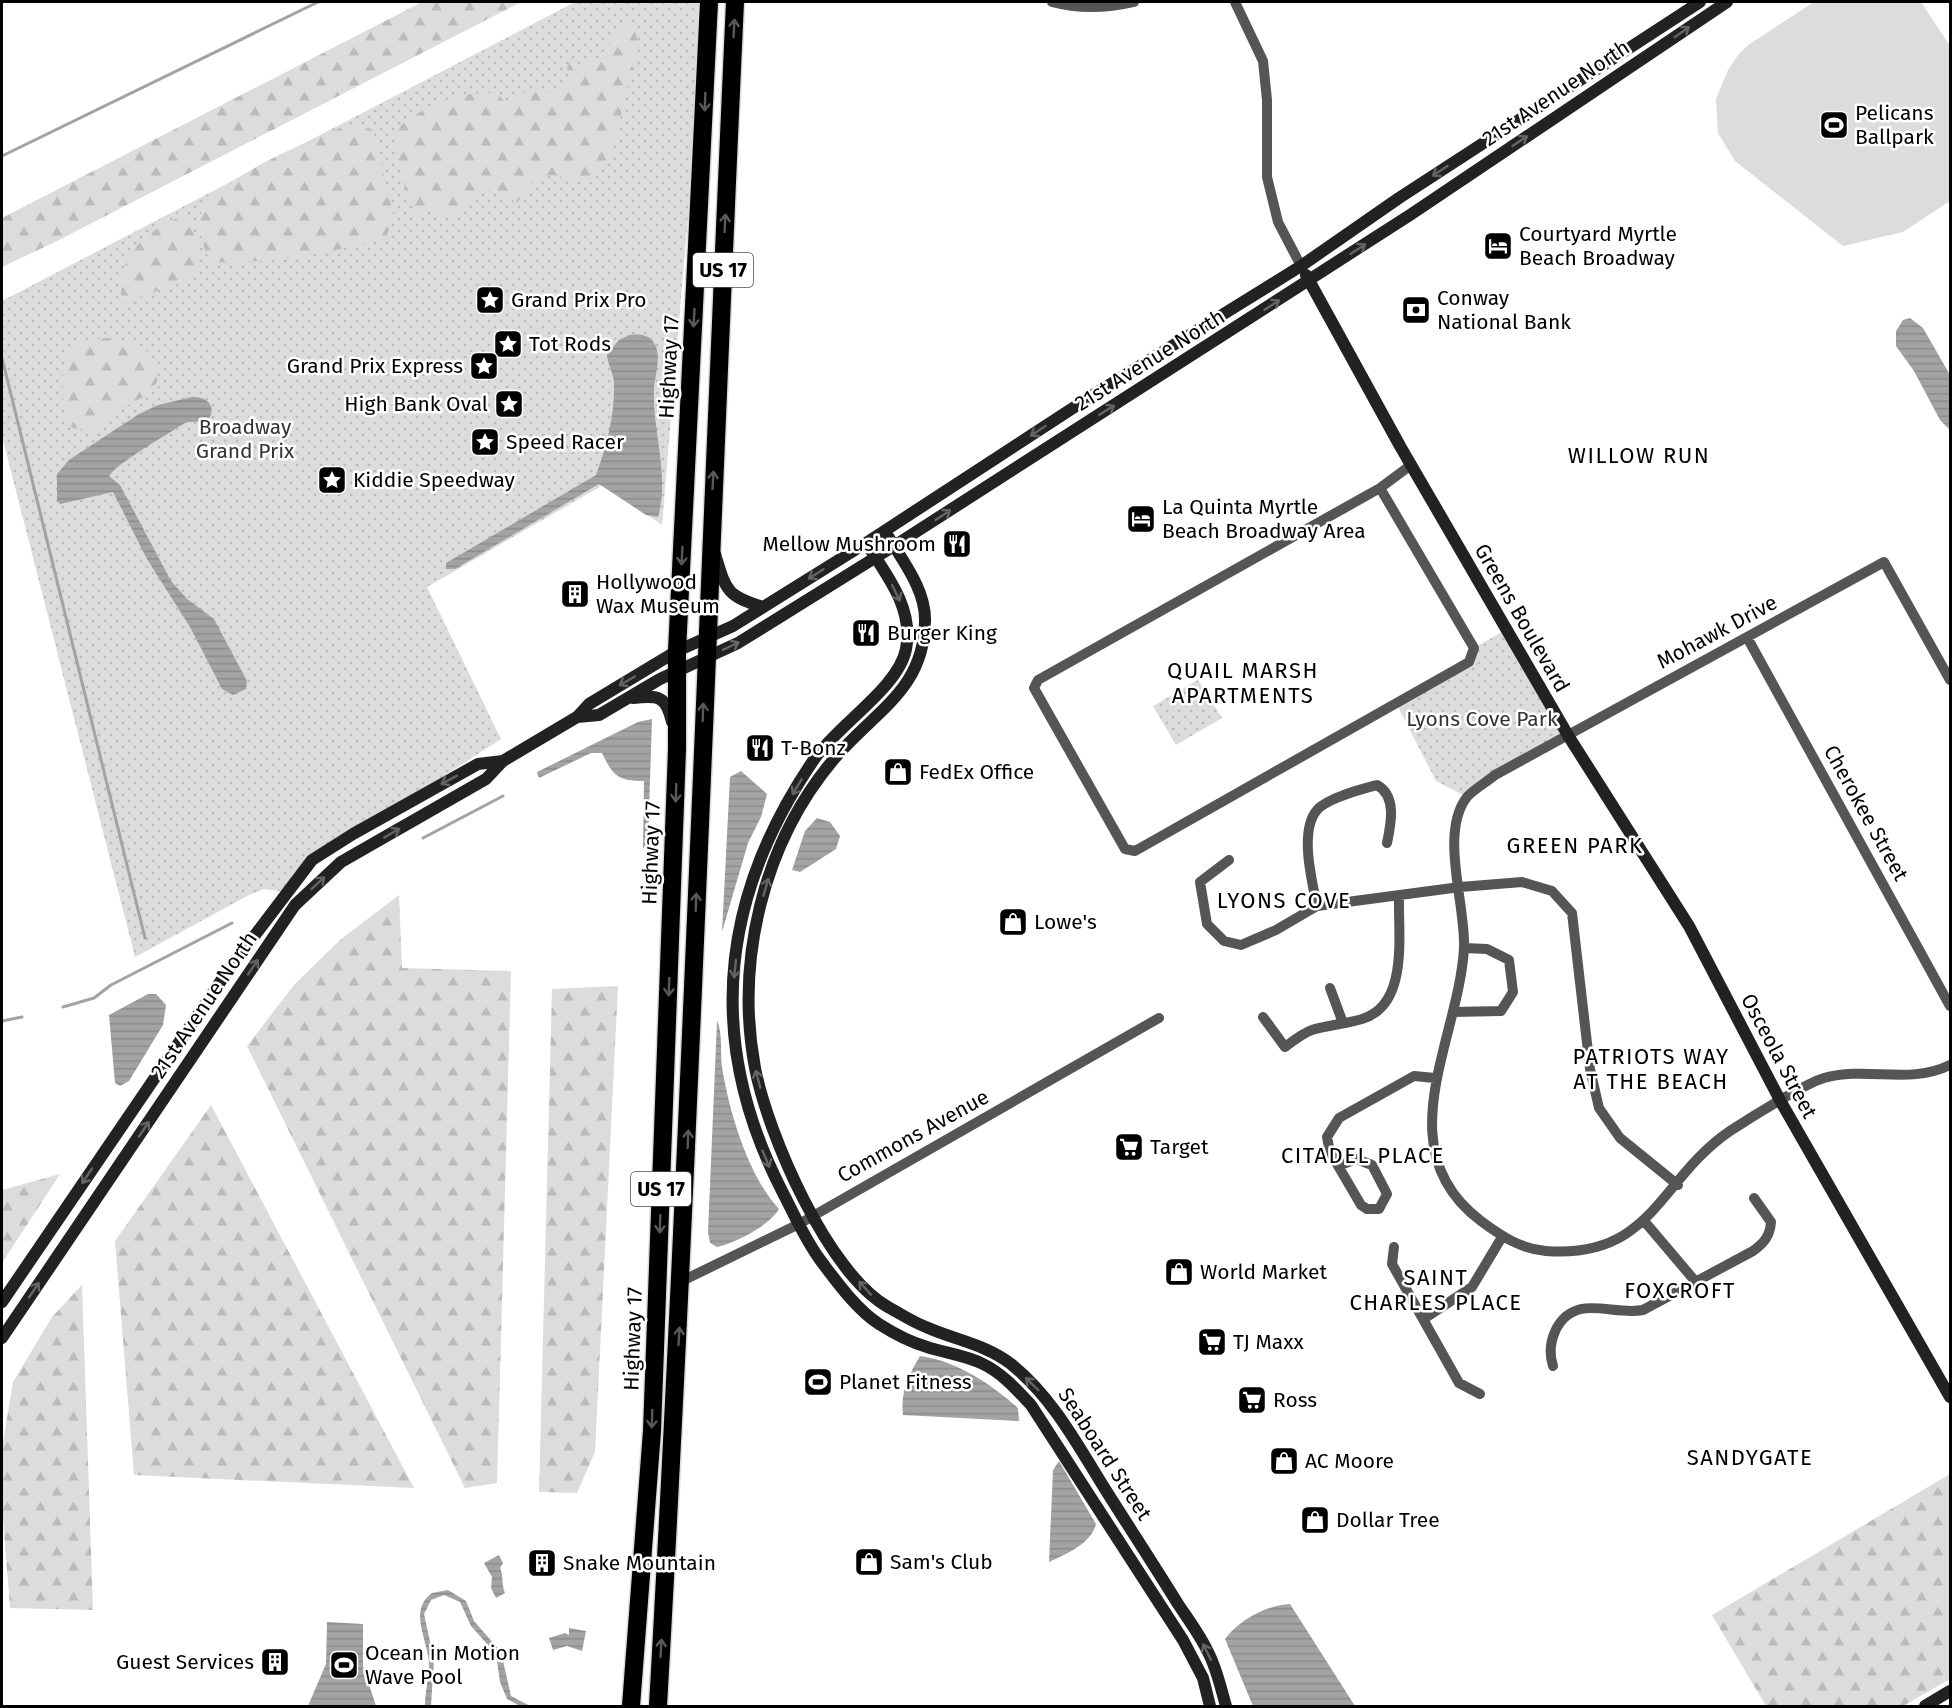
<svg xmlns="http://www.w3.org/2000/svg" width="1952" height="1708" font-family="'Fira Sans',sans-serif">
<defs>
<pattern id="grass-dots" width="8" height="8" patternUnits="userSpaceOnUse" patternTransform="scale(1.5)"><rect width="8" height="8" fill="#dcdcdc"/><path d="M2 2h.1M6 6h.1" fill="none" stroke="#bbb" stroke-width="1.8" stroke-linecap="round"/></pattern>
<pattern id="forest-firs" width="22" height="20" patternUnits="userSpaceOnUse" patternTransform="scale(1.5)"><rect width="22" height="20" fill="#dcdcdc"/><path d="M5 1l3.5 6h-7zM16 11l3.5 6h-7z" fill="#bbb"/></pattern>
<pattern id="water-rules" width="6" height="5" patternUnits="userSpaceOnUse" patternTransform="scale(1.5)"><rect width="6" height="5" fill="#a3a3a3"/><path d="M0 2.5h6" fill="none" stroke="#8b8b8b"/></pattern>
</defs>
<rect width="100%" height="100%" fill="#fff"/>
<path fill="url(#grass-dots)" d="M575 2H706L662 525 603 485 427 587 501 739 313 860 285 892 264 889 249 895 135 957 2 436V301Z
M1507 629 1569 737 1467 797 1436 781 1396 703 1468 662 1474 648Z
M1198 680 1222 718 1176 745 1153 706Z"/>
<path fill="url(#forest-firs)" d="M422 2H521L57 241 2 267V218Z
M628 24 634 26 638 43 619 123 610 155 590 183C554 176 539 164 518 202 508 200 504 194 496 191 477 184 468 204 456 214L444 216 433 209 417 217C408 201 390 144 400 127 402 123 410 119 414 116 441 98 465 92 497 93L504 101 510 103C536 81 536 97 562 91L570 77 567 68 570 60 582 66 598 58 622 28Z
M351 124 373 130 394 217 386 237C331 254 268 264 210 262 205 249 197 232 200 217 208 181 317 137 351 124Z
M186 214C194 232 205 259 194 277L122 304C116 254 143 233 186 214Z
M108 338C125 339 147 344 155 362 157 367 157 376 157 382L147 395 117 411 92 431 73 428 65 422C63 396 59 371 69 347L88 340Z
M399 895 402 968 511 971 497 1483 465 1488 247 1046 294 985 340 940Z
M618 986 595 1452 577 1493 539 1492 552 989Z
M211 1105 414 1488 134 1475 115 1241Z
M60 1174 2 1263V1190Z
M82 1285 93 1610 10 1608 2 1506V1448L13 1382 52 1317Z
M1950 1474V1679L1903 1706H1766L1712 1615Z"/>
<path fill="#dcdcdc" d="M1814 2H1921L1950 46V201L1903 232 1843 246 1735 161 1718 133 1716 99 1728 70 1738 55 1748 45Z"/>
<path fill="url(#water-rules)" d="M1910 318 1923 328 1950 375V430L1940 420 1914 371 1896 346V331L1903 320Z
M629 335C638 334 649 334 654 343 662 354 655 376 654 388 652 431 670 475 658 517L646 515 599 484 455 569H446V563L596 475C607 446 615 413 614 382 613 372 607 363 607 354L619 340Z
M192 397C205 396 216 404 210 417 201 425 192 419 183 424 167 435 117 463 109 476L120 485 171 581 187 599 214 619 247 681 246 689 233 695 222 689 190 627 147 559 113 492 60 504 57 500V474L69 460 139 414 158 405Z
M652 719 648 842 643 849 644 781C618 781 613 776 602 753H591L539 778 537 772 638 722Z
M741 771 767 794 761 817 748 843 722 932 730 777Z
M817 818 830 822 840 836 836 849 800 872 792 870 805 831Z
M148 994H156L166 1005 163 1025 129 1081 120 1086 115 1083 109 1015Z
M717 1021C723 1033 720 1053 722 1067 729 1111 748 1176 779 1209 769 1226 735 1243 717 1247L710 1243 708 1232Z
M920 1356C957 1361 991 1384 1018 1408L1019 1421 903 1415C900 1393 909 1374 920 1356Z
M1059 1461 1096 1524C1091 1544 1066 1554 1049 1562L1053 1470Z
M499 1555 503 1563 500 1568C504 1577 501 1584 505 1593L496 1598 491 1588 492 1577 484 1563Z
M448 1590 466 1601 474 1621 501 1652 511 1696 530 1706H520L507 1699 500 1682 496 1654 471 1626 460 1602 444 1595 431 1600 424 1614 434 1660 431 1706H425C425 1694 428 1681 429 1669 431 1643 406 1612 432 1593Z
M1290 1604 1355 1706H1253L1225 1639C1239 1620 1267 1605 1290 1604Z
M327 1622 363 1624V1666L376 1706H308L326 1664Z
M569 1628 586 1631 582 1651 567 1646 553 1650 549 1638 565 1633 569 1635Z"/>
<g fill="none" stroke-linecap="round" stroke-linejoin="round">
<path stroke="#a3a3a3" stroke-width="3" d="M2 156 318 2
M2 358 145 938
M423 838 503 796
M63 1007 94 998 111 985 232 923
M2 1021 22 1017"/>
<g stroke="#dbdbdb" stroke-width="21">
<path id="highway" d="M631 1706 652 1431 677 749V651L709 2
M658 1706C690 1138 709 570 735 2"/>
</g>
<path stroke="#555" stroke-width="10" d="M1052 2C1078 9 1108 8 1134 2
M1235 2 1263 61 1267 100V177L1278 222 1301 266
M1380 488 1474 648 1469 662 1135 851 1125 849 1034 688 1038 680 1380 488 1411 465
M1748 639 1950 1006
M1950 680 1884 562 1495 775C1487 782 1474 789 1467 797 1439 833 1466 905 1464 948 1459 1040 1385 1149 1481 1221 1501 1236 1521 1249 1546 1251 1653 1259 1659 1179 1730 1131 1750 1118 1804 1084 1824 1078 1867 1066 1910 1085 1950 1065
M1229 860 1200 882 1207 924 1224 941 1241 945 1276 930 1317 906 1460 887 1522 882 1552 891 1572 913 1590 1069 1599 1108 1620 1138 1678 1185
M1317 906C1312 881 1299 831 1317 810 1327 798 1362 789 1377 785 1397 796 1391 824 1387 843
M1330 988 1343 1023
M1453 1012 1501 1011 1513 992 1509 960 1487 949 1464 948
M1263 1017 1285 1047C1293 1041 1303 1033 1312 1030 1328 1025 1346 1024 1362 1019 1409 1005 1398 935 1399 897
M1338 1166 1356 1159 1372 1165 1387 1194 1379 1209H1367L1361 1205 1330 1152 1327 1137 1339 1118 1414 1076 1435 1078
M1645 1222 1695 1281
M1394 1247 1392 1264 1459 1383 1480 1394
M682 1281 799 1224 1159 1018
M1425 1318 1472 1287 1502 1237
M1553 1366C1546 1344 1556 1315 1581 1309 1599 1305 1623 1314 1643 1310L1753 1251C1764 1243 1770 1236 1771 1222L1754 1198"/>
<path stroke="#222" stroke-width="12" d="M1306 275 1400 446 1569 737 1689 926 1781 1102 1950 1397
M885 531C900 558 926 588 925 621 924 691 874 711 834 759 763 843 735 961 755 1068 768 1135 828 1273 888 1307 901 1314 913 1322 926 1327 955 1340 985 1344 1011 1364 1053 1398 1077 1444 1105 1489 1129 1527 1154 1565 1178 1604 1188 1619 1200 1635 1208 1652 1217 1669 1221 1689 1226 1706
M866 543C887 575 914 609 906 649 899 687 839 724 815 758 720 896 705 1041 782 1191 794 1214 805 1240 821 1261 837 1282 856 1309 879 1324 893 1333 910 1342 927 1347 945 1353 965 1355 983 1364 1002 1373 1017 1390 1031 1405L1183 1640 1203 1678 1210 1706
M715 554C726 590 726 596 763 607
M633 698C659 695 666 696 672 722
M577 717 599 715 660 679 738 643 894 546 1410 215 1727 2
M2 1302 227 972 312 860 353 834 478 764 503 761
M2 1338 295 905 341 862 486 779 503 761 577 717 589 704 677 651 733 626 866 543 1096 393 1301 266 1399 198 1700 2
M1925 1706 1950 1691"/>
<use href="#highway" stroke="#000" stroke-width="18"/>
</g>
<defs><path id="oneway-shaft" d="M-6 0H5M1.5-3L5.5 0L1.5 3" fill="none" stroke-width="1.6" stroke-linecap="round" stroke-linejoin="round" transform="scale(1.5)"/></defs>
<g stroke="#595959">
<use href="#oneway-shaft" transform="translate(734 28) rotate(-87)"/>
<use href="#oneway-shaft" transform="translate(705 102) rotate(92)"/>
<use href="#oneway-shaft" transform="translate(725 223) rotate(-87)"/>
<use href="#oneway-shaft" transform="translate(694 318) rotate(93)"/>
<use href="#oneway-shaft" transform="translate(713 480) rotate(-87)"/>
<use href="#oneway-shaft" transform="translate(682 556) rotate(93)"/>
<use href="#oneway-shaft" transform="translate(703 712) rotate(-88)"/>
<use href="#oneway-shaft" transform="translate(676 793) rotate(92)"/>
<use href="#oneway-shaft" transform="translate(696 902) rotate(-88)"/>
<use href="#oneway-shaft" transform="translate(669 987) rotate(92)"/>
<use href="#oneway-shaft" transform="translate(688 1139) rotate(-88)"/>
<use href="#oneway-shaft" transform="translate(660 1224) rotate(92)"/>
<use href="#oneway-shaft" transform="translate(679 1336) rotate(-87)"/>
<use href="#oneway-shaft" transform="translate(652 1419) rotate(92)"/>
<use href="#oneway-shaft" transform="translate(661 1648) rotate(-87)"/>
</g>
<g stroke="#646464">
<use href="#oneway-shaft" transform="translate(1682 32) rotate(-35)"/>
<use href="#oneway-shaft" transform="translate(1520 141) rotate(-34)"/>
<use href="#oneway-shaft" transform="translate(1440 171) rotate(147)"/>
<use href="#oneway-shaft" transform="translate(1358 249) rotate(-33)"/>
<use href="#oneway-shaft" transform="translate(1272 305) rotate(-33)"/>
<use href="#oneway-shaft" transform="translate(1107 410) rotate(-32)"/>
<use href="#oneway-shaft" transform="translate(1038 431) rotate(147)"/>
<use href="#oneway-shaft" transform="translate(943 515) rotate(-33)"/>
<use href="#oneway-shaft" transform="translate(816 574) rotate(148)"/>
<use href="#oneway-shaft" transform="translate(896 593) rotate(64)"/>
<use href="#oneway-shaft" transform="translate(731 646) rotate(-26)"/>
<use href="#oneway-shaft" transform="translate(627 681) rotate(150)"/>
<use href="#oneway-shaft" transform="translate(449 780) rotate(152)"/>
<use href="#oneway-shaft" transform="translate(797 787) rotate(121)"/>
<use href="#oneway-shaft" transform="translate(392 833) rotate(-30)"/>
<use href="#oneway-shaft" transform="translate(318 883) rotate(-43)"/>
<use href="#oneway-shaft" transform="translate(766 887) rotate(-74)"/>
<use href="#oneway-shaft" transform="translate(253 967) rotate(-56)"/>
<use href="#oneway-shaft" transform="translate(735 969) rotate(96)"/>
<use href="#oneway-shaft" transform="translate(758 1079) rotate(-105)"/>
<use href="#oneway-shaft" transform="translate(144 1129) rotate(-56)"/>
<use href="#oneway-shaft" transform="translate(766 1159) rotate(67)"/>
<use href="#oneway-shaft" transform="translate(87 1176) rotate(124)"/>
<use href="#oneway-shaft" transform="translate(865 1288) rotate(-132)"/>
<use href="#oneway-shaft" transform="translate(34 1290) rotate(-56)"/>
<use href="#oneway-shaft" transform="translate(1032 1384) rotate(-136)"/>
<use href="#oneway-shaft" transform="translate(1207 1652) rotate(-116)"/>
</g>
<defs>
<g id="stadium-square" transform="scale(1.5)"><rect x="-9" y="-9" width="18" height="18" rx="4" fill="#000" stroke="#fff"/><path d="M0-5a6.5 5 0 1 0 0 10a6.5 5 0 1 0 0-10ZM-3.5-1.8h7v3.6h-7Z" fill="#fff"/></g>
<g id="hotel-square" transform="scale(1.5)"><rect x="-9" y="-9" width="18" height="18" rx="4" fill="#000" stroke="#fff"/><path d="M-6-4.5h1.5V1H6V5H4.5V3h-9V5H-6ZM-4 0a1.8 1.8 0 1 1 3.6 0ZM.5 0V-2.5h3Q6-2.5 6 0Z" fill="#fff"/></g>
<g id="sight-square" transform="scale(1.5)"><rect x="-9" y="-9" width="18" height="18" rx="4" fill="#000" stroke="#fff"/><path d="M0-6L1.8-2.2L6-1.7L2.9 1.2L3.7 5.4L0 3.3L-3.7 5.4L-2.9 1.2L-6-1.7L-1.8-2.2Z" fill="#fff"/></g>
<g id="bank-square" transform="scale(1.5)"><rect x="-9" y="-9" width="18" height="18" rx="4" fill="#000" stroke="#fff"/><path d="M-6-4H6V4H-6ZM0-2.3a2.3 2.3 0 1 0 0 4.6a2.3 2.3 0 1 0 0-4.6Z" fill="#fff"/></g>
<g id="restaurant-square" transform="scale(1.5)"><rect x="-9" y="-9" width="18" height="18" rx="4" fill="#000" stroke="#fff"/><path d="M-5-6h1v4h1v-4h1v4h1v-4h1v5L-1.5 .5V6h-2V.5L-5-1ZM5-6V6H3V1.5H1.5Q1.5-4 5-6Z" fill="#fff"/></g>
<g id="building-square" transform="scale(1.5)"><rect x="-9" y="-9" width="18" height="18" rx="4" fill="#000" stroke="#fff"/><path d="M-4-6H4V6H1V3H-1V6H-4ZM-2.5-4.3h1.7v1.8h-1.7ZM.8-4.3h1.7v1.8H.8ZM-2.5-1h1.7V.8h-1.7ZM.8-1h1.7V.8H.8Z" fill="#fff"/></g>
<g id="shop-square" transform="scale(1.5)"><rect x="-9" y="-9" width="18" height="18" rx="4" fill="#000" stroke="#fff"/><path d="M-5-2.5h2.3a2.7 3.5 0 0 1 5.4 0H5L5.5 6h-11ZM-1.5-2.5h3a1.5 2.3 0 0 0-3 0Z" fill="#fff"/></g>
<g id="supermarket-square" transform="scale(1.5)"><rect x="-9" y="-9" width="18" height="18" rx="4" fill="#000" stroke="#fff"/><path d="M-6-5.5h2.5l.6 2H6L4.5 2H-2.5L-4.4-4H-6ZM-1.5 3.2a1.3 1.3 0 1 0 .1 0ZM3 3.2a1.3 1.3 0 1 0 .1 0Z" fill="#fff"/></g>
</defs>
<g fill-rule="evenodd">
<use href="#stadium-square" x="1834" y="125"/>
<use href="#hotel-square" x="1498" y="246"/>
<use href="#sight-square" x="490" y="300"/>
<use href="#bank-square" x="1416" y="310"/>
<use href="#sight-square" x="508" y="344"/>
<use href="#sight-square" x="484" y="366"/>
<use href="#sight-square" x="509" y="404"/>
<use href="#sight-square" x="485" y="442"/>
<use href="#sight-square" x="332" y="480"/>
<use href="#hotel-square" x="1141" y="519"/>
<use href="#restaurant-square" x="957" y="544"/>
<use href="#building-square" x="575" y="594"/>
<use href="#restaurant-square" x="866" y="633"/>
<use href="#restaurant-square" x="760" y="748"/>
<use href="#shop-square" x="898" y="772"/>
<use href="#shop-square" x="1013" y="922"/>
<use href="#supermarket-square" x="1129" y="1147"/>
<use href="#shop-square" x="1179" y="1272"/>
<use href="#supermarket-square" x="1212" y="1342"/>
<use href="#stadium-square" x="818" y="1382"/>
<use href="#supermarket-square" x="1252" y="1400"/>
<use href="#shop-square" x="1284" y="1461"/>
<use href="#shop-square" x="1315" y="1520"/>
<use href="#shop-square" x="869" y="1562"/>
<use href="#building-square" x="542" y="1563"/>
<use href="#building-square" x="275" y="1662"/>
<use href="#stadium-square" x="344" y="1665"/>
</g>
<g text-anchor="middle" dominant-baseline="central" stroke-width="5" stroke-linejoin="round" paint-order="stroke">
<g fill="#fff" stroke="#4c4c4c" stroke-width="1.5">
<rect x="693" y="253" width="60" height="34" rx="4.5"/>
<rect x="631" y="1172" width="60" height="34" rx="4.5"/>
</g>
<g font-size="20" font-weight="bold" fill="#000">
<text x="723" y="270">US 17</text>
<text x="661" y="1189">US 17</text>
</g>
<g font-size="21" fill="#000" stroke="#fff">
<text transform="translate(1556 93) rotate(-34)">21st Avenue North</text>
<text transform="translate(1150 360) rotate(-32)">21st Avenue North</text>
<text transform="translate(669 367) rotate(-87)">Highway 17</text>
<text transform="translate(1522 618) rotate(60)">Greens Boulevard</text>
<text transform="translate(1717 632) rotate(-28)">Mohawk Drive</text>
<text transform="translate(1866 813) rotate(61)">Cherokee Street</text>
<text transform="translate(651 853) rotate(-88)">Highway 17</text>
<text transform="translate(204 1005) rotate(-56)">21st Avenue North</text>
<text transform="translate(1779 1056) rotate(62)">Osceola Street</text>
<text transform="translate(913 1136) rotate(-29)">Commons Avenue</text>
<text transform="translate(633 1339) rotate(-88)">Highway 17</text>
<text transform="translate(1105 1454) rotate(57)">Seaboard Street</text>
</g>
<g font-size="21" fill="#000" stroke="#fff" text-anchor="start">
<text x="1855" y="113">Pelicans<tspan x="1855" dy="24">Ballpark</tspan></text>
<text x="1519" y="234">Courtyard Myrtle<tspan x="1519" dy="24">Beach Broadway</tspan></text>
<text x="1437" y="298">Conway<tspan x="1437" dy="24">National Bank</tspan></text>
<text x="511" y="300">Grand Prix Pro</text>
<text x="529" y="344">Tot Rods</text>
<text x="463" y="366" text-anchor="end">Grand Prix Express</text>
<text x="488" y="404" text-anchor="end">High Bank Oval</text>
<text x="506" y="442">Speed Racer</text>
<text x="353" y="480">Kiddie Speedway</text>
<text x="1162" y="507">La Quinta Myrtle<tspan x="1162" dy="24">Beach Broadway Area</tspan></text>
<text x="936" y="544" text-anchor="end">Mellow Mushroom</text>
<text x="596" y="582">Hollywood<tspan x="596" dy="24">Wax Museum</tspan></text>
<text x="887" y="633">Burger King</text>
<text x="781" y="748">T-Bonz</text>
<text x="919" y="772">FedEx Office</text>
<text x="1034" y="922">Lowe's</text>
<text x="1150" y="1147">Target</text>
<text x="1200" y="1272">World Market</text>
<text x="1233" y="1342">TJ Maxx</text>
<text x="839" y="1382">Planet Fitness</text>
<text x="1273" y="1400">Ross</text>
<text x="1305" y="1461">AC Moore</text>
<text x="1336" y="1520">Dollar Tree</text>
<text x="890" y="1562">Sam's Club</text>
<text x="563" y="1563">Snake Mountain</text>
<text x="365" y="1653">Ocean in Motion<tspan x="365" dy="24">Wave Pool</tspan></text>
<text x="254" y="1662" text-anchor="end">Guest Services</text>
</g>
<g font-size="21" fill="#333" stroke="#fff">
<text x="245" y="427">Broadway<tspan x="245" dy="24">Grand Prix</tspan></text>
<text x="1482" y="719">Lyons Cove Park</text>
</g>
<g font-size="22" letter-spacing="1.5" fill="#000" stroke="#fff">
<text x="1639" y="455">WILLOW RUN</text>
<text x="1243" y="670">QUAIL MARSH<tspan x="1243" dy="25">APARTMENTS</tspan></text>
<text x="1575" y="845">GREEN PARK</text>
<text x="1284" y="900">LYONS COVE</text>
<text x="1651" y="1056">PATRIOTS WAY<tspan x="1651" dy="25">AT THE BEACH</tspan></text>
<text x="1363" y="1155">CITADEL PLACE</text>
<text x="1436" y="1277">SAINT<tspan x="1436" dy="25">CHARLES PLACE</tspan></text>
<text x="1680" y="1290">FOXCROFT</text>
<text x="1750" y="1457">SANDYGATE</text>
</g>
</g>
<rect width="1952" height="1708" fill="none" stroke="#000000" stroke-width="6"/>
</svg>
